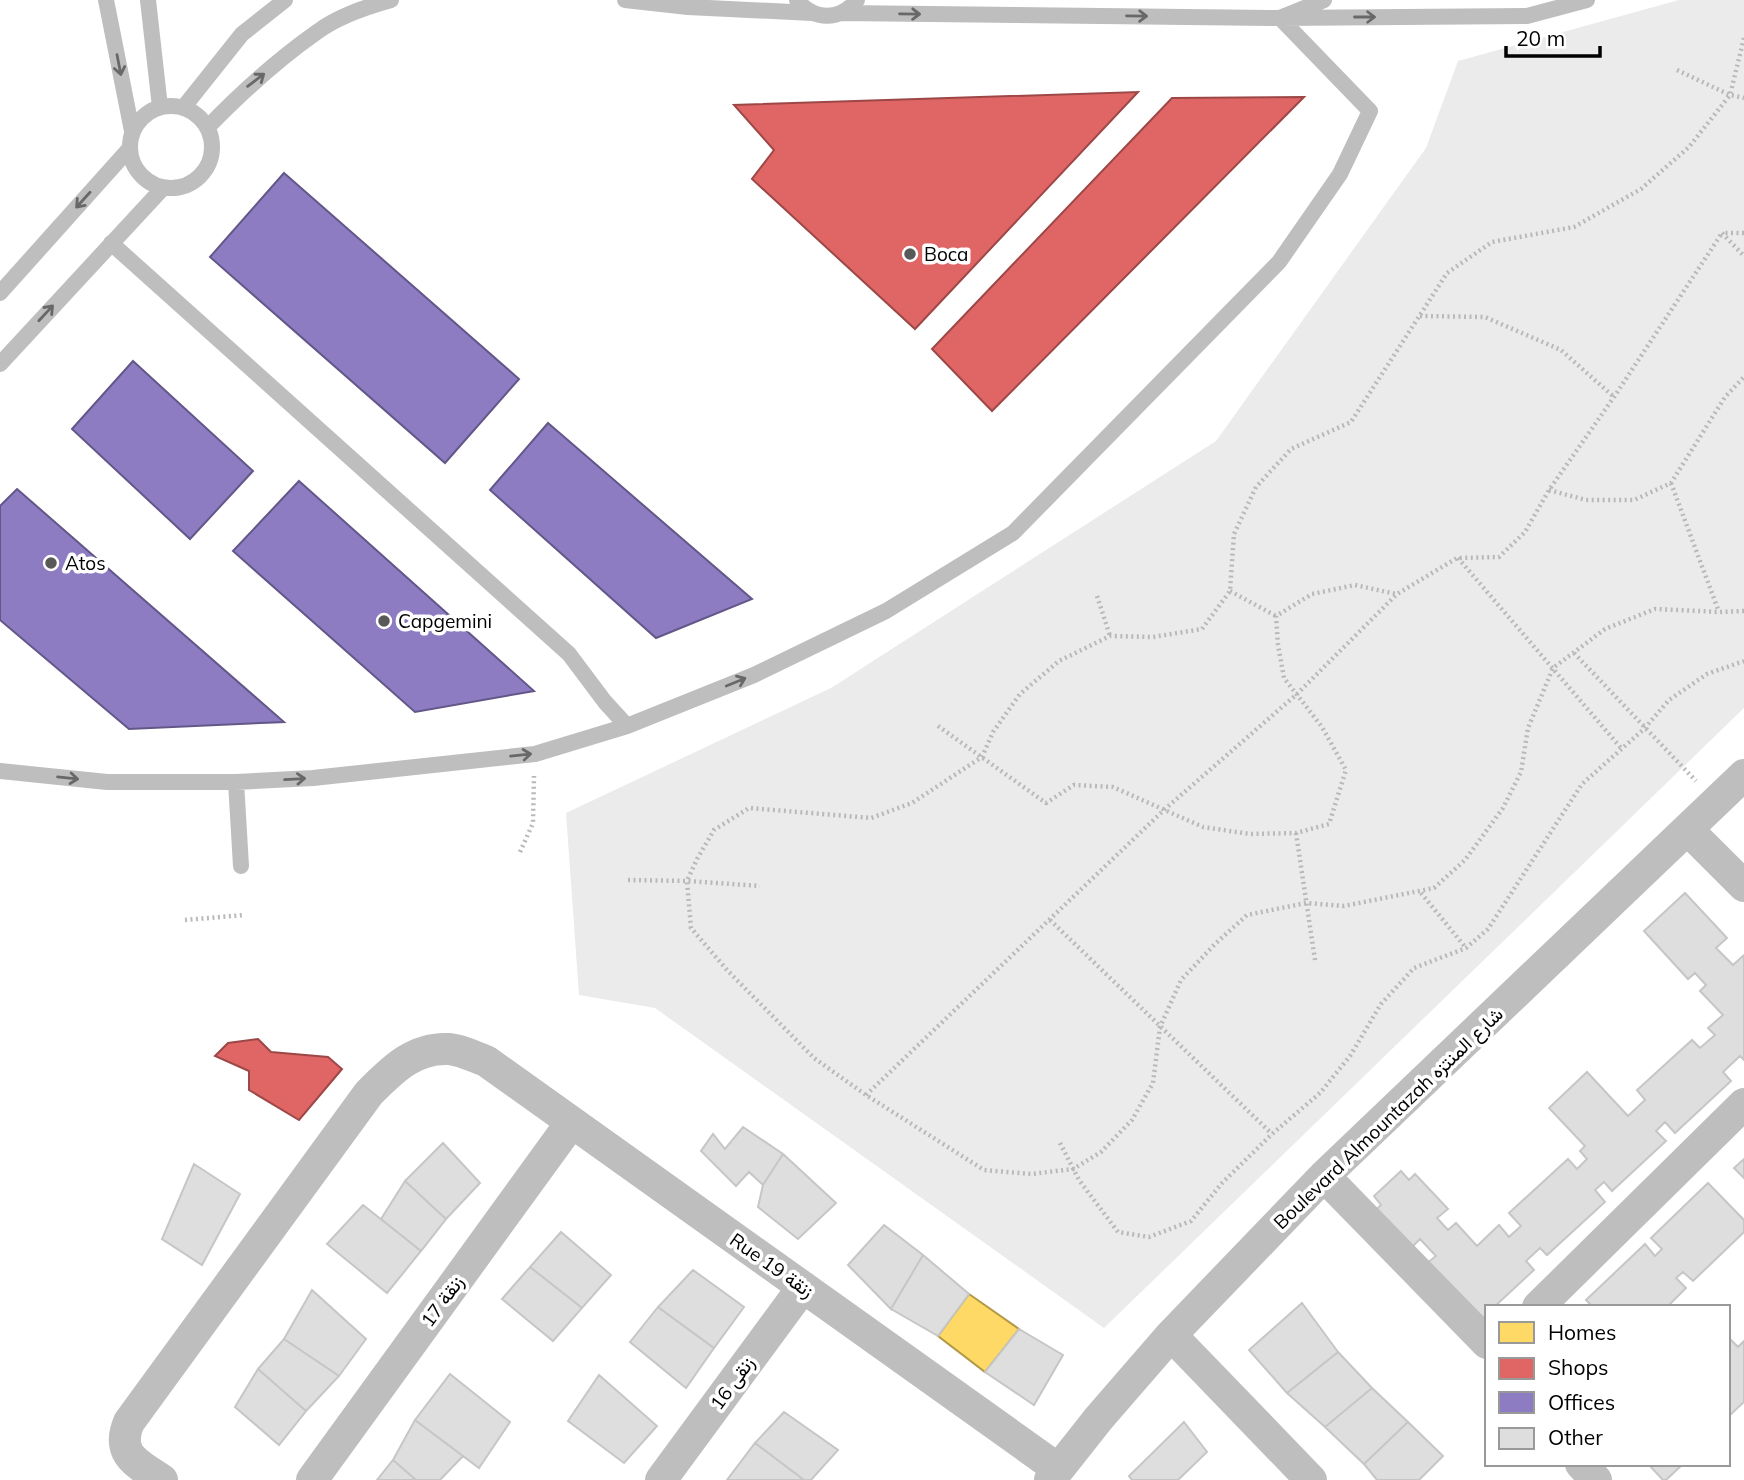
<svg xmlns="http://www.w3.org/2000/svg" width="1744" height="1480" font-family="Mulish,Vazirmatn,sans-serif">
<rect width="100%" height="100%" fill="#fff"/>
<path fill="#ebebeb" d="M1679 0H1744V708L1104 1328 655 1008 579 995 566 813 831 688 1216 441 1426 148 1458 61Z"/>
<path fill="#ffd966" stroke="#b29847" stroke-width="2" d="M969 1294 1019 1329 985 1372 938 1336Z"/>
<path fill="#e06666" stroke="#9d4747" stroke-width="2" d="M1138 92 915 329 752 179 774 150 734 105Z
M1304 97 992 411 932 349 1172 98Z
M258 1039 271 1052 328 1057 342 1069 299 1120 249 1090V1071L215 1056 228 1043Z"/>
<path fill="#8e7cc3" stroke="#635788" stroke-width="2" d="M284 173 519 379 445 463 210 257Z
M133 361 253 471 190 539 72 429Z
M548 423 752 599 656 638 490 490Z
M299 481 534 691 415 712 233 551Z
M17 489 284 722 129 729 0 620V506Z"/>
<path fill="#dedede" stroke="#c6c6c6" stroke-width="2" d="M1685 893 1727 938 1716 948 1733 965 1744 955V1060L1740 1056 1723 1072 1731 1081 1675 1133 1665 1122 1656 1131 1666 1141 1612 1191 1604 1182 1595 1190 1605 1202 1547 1255 1540 1248 1526 1261 1534 1270 1494 1307H1487V1314L1479 1321 1426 1264 1436 1256 1420 1239 1409 1250 1374 1212 1381 1205 1374 1196 1401 1171 1409 1180 1415 1174 1448 1209 1437 1218 1448 1230 1456 1223 1477 1246 1499 1225 1509 1237 1521 1226 1509 1213 1568 1159 1577 1169 1587 1159 1580 1151 1585 1146 1549 1108 1587 1072 1628 1116 1645 1100 1637 1090 1692 1040 1700 1048 1715 1035 1708 1028 1723 1015 1700 991 1706 985 1695 973 1688 979 1644 931Z
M743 1127 783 1154 763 1185 749 1172 736 1186 701 1151 713 1134 725 1149Z
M443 1143 480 1183 446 1219 405 1181Z
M783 1154 836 1203 798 1239 758 1207 763 1185Z
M1744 1159V1178L1734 1168Z
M194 1164 240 1194 202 1265 162 1239Z
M405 1181 446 1219 421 1251 381 1219Z
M1708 1183 1744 1220V1232L1693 1281 1683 1272 1676 1278 1686 1288 1667 1307H1593L1586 1300 1645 1244 1655 1256 1662 1249 1651 1238Z
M363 1205 421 1251 387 1293 327 1244Z
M884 1225 923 1255 891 1309 848 1265Z
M561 1232 611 1275 582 1308 530 1267Z
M923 1255 969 1294 938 1336 891 1309Z
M530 1267 582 1308 553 1341 502 1299Z
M693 1270 744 1307 714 1348 658 1307Z
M312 1290 366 1339 339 1376 284 1339Z
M1302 1303 1338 1352 1287 1393 1249 1350Z
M658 1307 714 1348 686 1388 630 1342Z
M1019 1329 1063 1355 1034 1405 985 1372Z
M1728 1337 1738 1347 1744 1341V1402L1728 1417Z
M284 1339 339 1376 306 1411 258 1369Z
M1338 1352 1372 1388 1325 1427 1287 1393Z
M258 1369 306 1411 279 1445 235 1407Z
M450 1374 510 1422 479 1468 415 1420Z
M599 1375 657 1426 624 1463 568 1421Z
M1372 1388 1408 1422 1364 1464 1325 1427Z
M784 1412 838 1450 811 1480H804L755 1443Z
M415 1420 463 1456 440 1480H416L393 1460Z
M1184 1422 1207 1452 1178 1480H1132L1129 1476Z
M1408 1422 1443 1456 1419 1480H1377L1364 1464Z
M755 1443 804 1480H727Z
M393 1460 416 1480H377Z
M1648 1464H1683L1666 1480H1663Z"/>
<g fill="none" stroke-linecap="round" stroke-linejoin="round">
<path stroke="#b9b9b9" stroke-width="4.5" stroke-dasharray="2 3.5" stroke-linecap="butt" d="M1744 38 1730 95 1689 147 1641 189 1574 227 1492 242 1447 273 1351 422 1291 449 1256 487 1234 534 1230 591 1202 629 1153 637 1110 636 1059 661 1020 694 993 732 982 757 912 803 871 818 749 808 714 830 697 859 687 881 691 928 727 970 814 1058 866 1095 984 1170 1031 1174 1073 1169 1101 1152 1132 1120 1153 1083 1160 1027 1181 980 1215 944 1247 915 1306 903 1344 906 1434 888 1465 860 1503 808 1521 772 1528 728 1553 668 1605 629 1655 609 1719 612 1744 611
M1677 70 1730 95 1744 98
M1744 233H1722L1744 256
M1420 316 1485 317 1561 350 1614 397
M1671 483 1719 612
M1549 490 1586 500H1634L1671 483 1725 397 1744 377
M1458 558 1621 748
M1230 591 1276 616
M1097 596 1110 636
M1574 653 1696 781
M938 726 1046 803 1074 785 1113 787 1203 827 1250 834 1296 833 1329 824 1346 770 1322 727 1284 678 1278 645 1276 616 1312 594 1355 585 1396 594
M1296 833 1315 960
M520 852 533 823 534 776
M628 880 687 881 760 886
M1421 893 1466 948
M185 920 244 915
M1050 920 1272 1134
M866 1095 1165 809 1297 694 1397 594 1457 558 1499 557 1525 532 1549 490 1614 397 1722 233
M1060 1143 1079 1180 1118 1232 1149 1237 1191 1221 1222 1183 1272 1134 1320 1093 1350 1056 1381 1004 1414 968 1466 948 1488 929 1582 784 1644 729 1669 700 1707 674 1744 661"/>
<path stroke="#bebebe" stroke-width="16" d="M106 0 132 131
M148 0 160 107
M625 0 688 7 812 13
M797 0C814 21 840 21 857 0
M841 13 1280 18 1527 16 1587 0
M130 147a41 41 0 1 1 82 0a41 41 0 1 1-82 0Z
M183 108 242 34 285 0
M207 128C241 93 277 60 317 32 338 16 366 7 391 0
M111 243 569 654 605 702 627 726
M0 293 129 149
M0 364 163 188
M0 771 107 782H236L313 778 535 754 627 726 754 675 886 611 1013 533 1279 262 1340 174 1370 111 1280 18 1324 0
M236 782 241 866"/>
<path stroke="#bebebe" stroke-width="32" d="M1688 830 1744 886
M1324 1176 1487 1343
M1538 1307 1744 1104
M1171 1335 1311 1480
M1581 1464 1596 1480
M162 1480C138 1464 115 1455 129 1422L369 1093C392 1070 414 1047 449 1049 461 1050 475 1057 486 1061L1058 1469
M312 1480 571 1123
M661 1480 803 1287
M1050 1480 1099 1418 1171 1335 1324 1176 1744 775"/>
</g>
<defs><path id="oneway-shaft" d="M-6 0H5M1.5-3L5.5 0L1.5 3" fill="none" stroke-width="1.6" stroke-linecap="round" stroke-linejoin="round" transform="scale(1.75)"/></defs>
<g stroke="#686868">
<use href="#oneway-shaft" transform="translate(910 14) rotate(1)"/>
<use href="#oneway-shaft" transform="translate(1137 16) rotate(1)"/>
<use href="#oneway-shaft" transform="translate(1365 17)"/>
<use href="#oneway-shaft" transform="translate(119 65) rotate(79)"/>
<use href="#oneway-shaft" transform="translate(256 80) rotate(-37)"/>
<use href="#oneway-shaft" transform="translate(83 200) rotate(132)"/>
<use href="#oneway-shaft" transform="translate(46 313) rotate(-47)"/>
<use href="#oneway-shaft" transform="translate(736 682) rotate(-22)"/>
<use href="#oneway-shaft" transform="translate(521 755) rotate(-6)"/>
<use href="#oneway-shaft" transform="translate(68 778) rotate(6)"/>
<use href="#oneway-shaft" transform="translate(295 779) rotate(-3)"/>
</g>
<g fill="#595959" stroke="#fff" stroke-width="2.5">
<circle cx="910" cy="254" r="7"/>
<circle cx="51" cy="563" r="7"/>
<circle cx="384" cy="621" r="7"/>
</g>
<g text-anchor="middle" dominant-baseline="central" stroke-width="7" stroke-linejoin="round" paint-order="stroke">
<g font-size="19" fill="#000" stroke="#fff" text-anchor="start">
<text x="924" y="254">Boca</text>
<text x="65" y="563">Atos</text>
<text x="398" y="621">Capgemini</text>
</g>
<g font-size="19" fill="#000" stroke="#fff">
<text transform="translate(1388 1118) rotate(-44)">Boulevard Almountazah شارع المنتزه</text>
<text transform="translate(772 1265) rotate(35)">Rue 19 زنقة</text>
<text transform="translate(442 1301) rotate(-54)">زنقة 17</text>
<text transform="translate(732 1383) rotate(-54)">زنقى 16</text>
</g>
</g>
<rect x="1485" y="1305" width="245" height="161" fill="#ffffff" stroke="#999999" stroke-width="2"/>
<rect x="1499" y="1322" width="35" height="21" fill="#ffd966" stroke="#999999" stroke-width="2"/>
<text x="1548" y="1340" font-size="21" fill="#000000">Homes</text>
<rect x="1499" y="1358" width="35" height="21" fill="#e06666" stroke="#999999" stroke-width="2"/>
<text x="1548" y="1375" font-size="21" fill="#000000">Shops</text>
<rect x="1499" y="1392" width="35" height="21" fill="#8e7cc3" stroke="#999999" stroke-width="2"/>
<text x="1548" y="1410" font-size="21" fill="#000000">Offices</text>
<rect x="1499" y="1428" width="35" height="21" fill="#dedede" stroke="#999999" stroke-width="2"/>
<text x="1548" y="1445" font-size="21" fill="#000000">Other</text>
<path d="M1506 46v10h94v-10" fill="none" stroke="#000000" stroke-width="3.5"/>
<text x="1516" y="46" font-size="21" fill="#000000" stroke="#ffffff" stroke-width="5" paint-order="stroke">20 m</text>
</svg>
